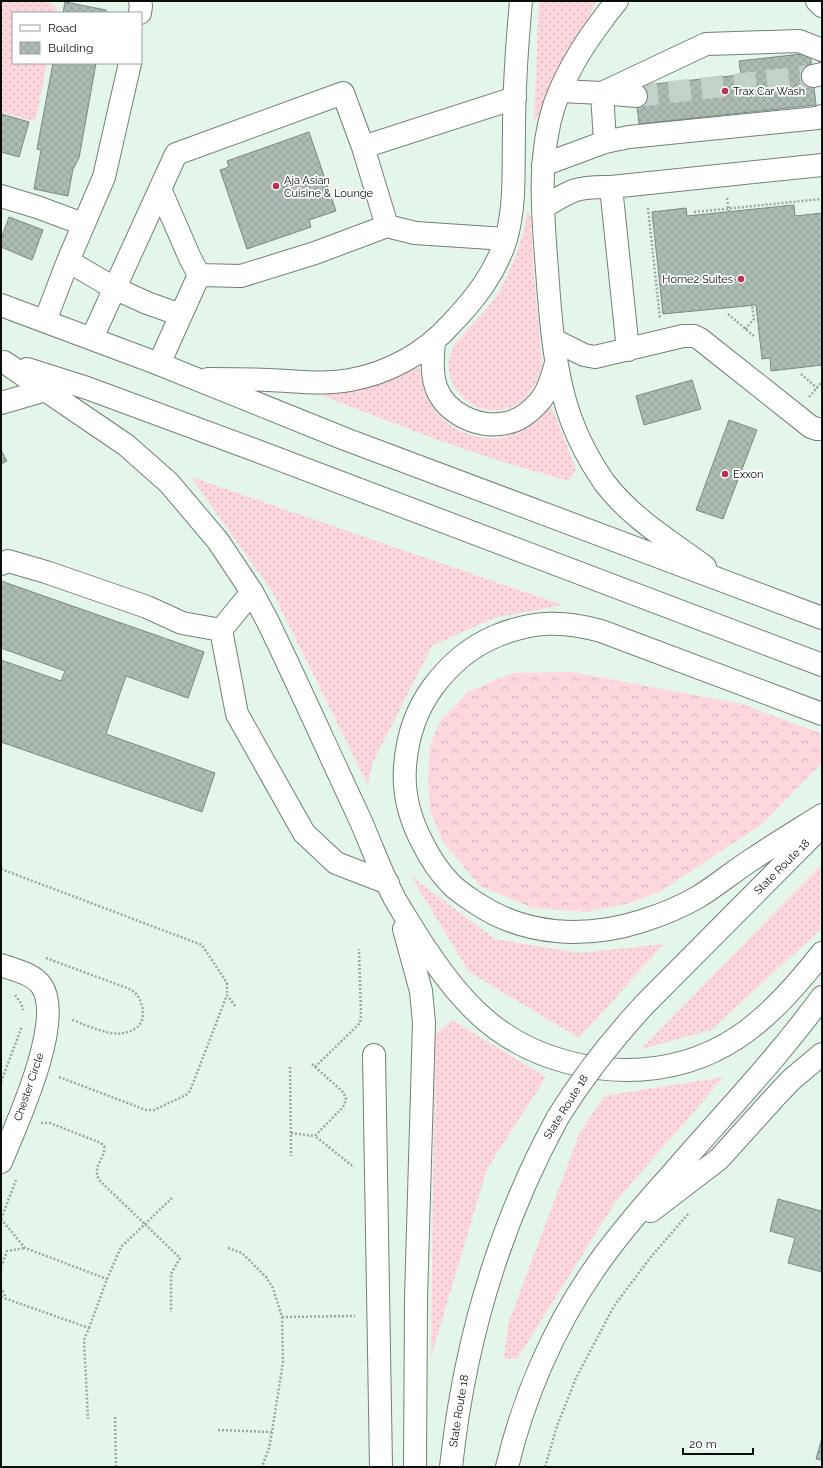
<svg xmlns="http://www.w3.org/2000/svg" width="823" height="1468" font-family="Raleway,sans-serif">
<defs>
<pattern id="grass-dots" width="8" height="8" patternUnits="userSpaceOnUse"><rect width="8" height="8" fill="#fdd7db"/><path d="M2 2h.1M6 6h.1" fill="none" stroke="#d7b7bb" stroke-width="1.8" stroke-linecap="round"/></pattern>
<pattern id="forest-crowns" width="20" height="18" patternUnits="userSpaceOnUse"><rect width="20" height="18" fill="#fdd7db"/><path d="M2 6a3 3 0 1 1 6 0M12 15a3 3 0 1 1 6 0" fill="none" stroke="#d7b7bb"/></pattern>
<pattern id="building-cross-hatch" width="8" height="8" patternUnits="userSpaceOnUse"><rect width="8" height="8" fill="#adbdb3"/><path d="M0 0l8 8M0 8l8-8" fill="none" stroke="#93a199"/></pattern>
</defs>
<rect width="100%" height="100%" fill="#e4f5ea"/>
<path fill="url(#grass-dots)" d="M1 1H47L57 9 56 13H13V63H47L36 119 33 121 1 112Z
M539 1H597L534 123Z
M527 212 531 216 534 277 542 365C536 391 520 412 490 410 477 409 465 402 457 391 447 378 446 360 454 345 458 340 464 334 468 329 480 316 494 302 502 286 514 263 524 238 527 212Z
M420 367C421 381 424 394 432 406 445 428 475 441 501 438 505 438 509 435 512 434 530 427 539 419 551 405L576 469 569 481 506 463 441 441 320 395 375 386Z
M191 477 562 605 494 618 432 646 373 762 368 785 273 593Z
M822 864V928L711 1030 641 1049Z
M411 876 495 939 579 953 664 944 579 1038 469 972Z
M452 1020 546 1077 487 1169 431 1357 435 1034Z
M724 1077 616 1201 517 1359 504 1358 508 1324 580 1132 604 1096Z"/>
<path fill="url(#forest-crowns)" d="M572 672 742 704 822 734V763L762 824 661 891 630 903 588 912 533 908 480 886 443 842 430 810 428 779 430 747 438 724 468 692 512 673Z"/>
<path fill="url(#building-cross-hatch)" stroke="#7b8a81" d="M65 2 106 10V13H63Z
M810 53 816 105 639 124 635 86 741 75 739 61Z
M53 63H96L79 158 73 169 68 196 34 189 41 150 37 149Z
M1 114 29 122 19 157 1 152Z
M309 132 336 211 309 220 311 227 247 249 220 170 229 167 227 161Z
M794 205 795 216 822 213V365L771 371 770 358 762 359 756 305 663 314 652 212 686 208 687 216Z
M9 217 43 230 32 260 1 247V239Z
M692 380 701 409 644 425 636 396Z
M729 420 757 430 723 519 696 510Z
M1 450 7 461 1 464Z
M1 581 204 652 188 698 126 676 106 734 215 773 202 812 1 742V660L61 681 65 671 1 648Z
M778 1199 821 1211 822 1209V1272L788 1263 795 1238 770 1231Z
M822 1438V1460L816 1459Z"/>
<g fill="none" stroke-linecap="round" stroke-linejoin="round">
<path stroke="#c3d2c8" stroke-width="22" stroke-dasharray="22 11" stroke-linecap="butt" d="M636 96 813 76"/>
<g stroke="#728178" stroke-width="24">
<path id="minor" d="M140 13 141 6 140 1
M813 76 822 74
M561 91 602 93 706 44 799 41 822 50
M605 142 602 93 636 96
M363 147 515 98
M543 165 605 142 629 137 818 118 822 116
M611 187 628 350
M1 196 37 207 83 224
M544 207C571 190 578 186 611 187L822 165
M387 226 415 233 506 239
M68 261 104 177 130 63
M45 321 68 261 114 288 147 303 181 315
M92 338 160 189
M554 340 584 355 595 357 683 336H694L700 339 811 427 817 429H822
M159 364 199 275 190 258 160 189 176 154 343 93 363 147 387 226 315 253 241 276 199 275
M1 403 46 390
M1 564 8 561 46 572 147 607 182 623 221 630 252 592
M221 630 237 714 304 833 336 863 388 883
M1 965C14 970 32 973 41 985 66 1019 16 1125 1 1162
M374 1055 381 1467"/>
</g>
<g stroke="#728178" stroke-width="24">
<path id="highway" d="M617 1C612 7 607 13 603 19 583 45 565 75 554 106 537 159 543 215 547 270 550 312 553 356 564 397 572 427 586 456 604 482 630 517 670 541 705 567
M817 1 822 6
M1 305 159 364 345 439 822 618
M434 341C433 356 431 372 436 387 446 414 479 429 506 423 519 421 530 412 539 402 548 392 552 377 556 363
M4 362 126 445 169 483 218 541 252 592 268 622C299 686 328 751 358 815 371 843 381 874 396 901 403 913 411 925 418 937 457 998 495 1043 567 1062 586 1067 606 1070 626 1070 717 1070 769 1021 822 953
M27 369 87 388 252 449 822 665
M208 379C228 379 249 379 269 380 297 381 322 385 350 380 389 373 425 353 451 324 475 299 496 272 506 239 516 204 513 166 514 131 514 87 517 44 521 1
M822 714 601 631C563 620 533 621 496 636 470 647 450 664 433 687 416 710 407 738 405 767 403 793 410 819 422 842 429 856 438 871 450 883 457 891 467 897 476 903 525 936 586 939 642 921 661 915 681 907 698 897 718 885 736 869 756 857 778 842 800 829 822 815
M404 929 421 991 424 1023 416 1298 415 1467
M644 1005 822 826
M651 1211 719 1159 775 1097 791 1080 822 1054
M451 1467C464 1345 499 1225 558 1117
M507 1467C523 1399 553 1329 593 1271 616 1237 643 1206 671 1175 722 1116 776 1060 822 997"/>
</g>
<path stroke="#9ba8a0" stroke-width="2.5" stroke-dasharray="2 2" stroke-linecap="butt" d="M727 198 729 212
M648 208 660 319
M694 212 822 199
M728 314 755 337
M745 329 754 319 752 305
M801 374 817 388
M809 397 822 382
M1 869 202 945 227 983V995L236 1007
M46 958 127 988C134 991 139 995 141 1003 144 1012 144 1023 136 1028 119 1040 100 1030 82 1024 79 1022 74 1020 71 1020
M15 995 21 1003 23 1010
M312 1064 344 1093 346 1099 343 1107 315 1136 354 1167
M290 1067 291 1156
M315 1067 360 1023 361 1016 359 949
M59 1077 146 1110H154L186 1095 190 1091 227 995
M1 1082 22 1026
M41 1123H50L101 1143 104 1146C106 1160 92 1163 99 1180L180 1258 171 1274V1312
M291 1133 315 1136
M1 1219 16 1180
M1 1219 25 1248 107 1279
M228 1248 242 1253 266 1277 273 1288 282 1317 283 1362 272 1432 269 1448 262 1467
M1 1267 7 1251 25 1248
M1 1287 6 1298
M1 1297 89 1328 84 1340 88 1419
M282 1317 355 1316
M89 1328 107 1279 121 1247 172 1198
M115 1417 116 1467
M218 1430 272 1432
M545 1467 557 1426 576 1378 614 1306 650 1258 689 1213"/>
<use href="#minor" stroke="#fff" stroke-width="22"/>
<use href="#highway" stroke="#fff" stroke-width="22"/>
<g stroke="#728178" stroke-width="24" stroke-linecap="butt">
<path id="highway-bridge" d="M558 1117C584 1075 610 1042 644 1005"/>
</g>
<use href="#highway-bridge" stroke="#fff" stroke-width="22"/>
</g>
<g fill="#be2e54" stroke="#fff" stroke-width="1.5">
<circle cx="725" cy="91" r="4"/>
<circle cx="276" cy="186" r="4"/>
<circle cx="741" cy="279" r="4"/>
<circle cx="725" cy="474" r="4"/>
</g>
<g text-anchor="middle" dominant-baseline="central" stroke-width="3.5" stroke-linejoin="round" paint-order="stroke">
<g font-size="11" fill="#080d0a" stroke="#fff" text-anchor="start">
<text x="733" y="91">Trax Car Wash</text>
<text x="284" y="180">Aja Asian<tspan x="284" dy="13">Cuisine &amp; Lounge</tspan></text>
<text x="733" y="279" text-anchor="end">Home2 Suites</text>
<text x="733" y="474">Exxon</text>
</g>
<g font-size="11" fill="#080d0a" stroke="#fff">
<text transform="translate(782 867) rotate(-45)">State Route 18</text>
<text transform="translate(29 1087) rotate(-71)">Chester Circle</text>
<text transform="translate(566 1107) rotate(-58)">State Route 18</text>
<text transform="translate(459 1411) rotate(-81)">State Route 18</text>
</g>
</g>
<rect width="823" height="1468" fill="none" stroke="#080d0a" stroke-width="4"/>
<rect x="12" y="12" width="130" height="52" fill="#ffffff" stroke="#9c9e9d"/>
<rect x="20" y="25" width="20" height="6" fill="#ffffff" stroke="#9c9e9d"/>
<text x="48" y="32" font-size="12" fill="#080d0a">Road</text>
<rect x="20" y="42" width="20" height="12" fill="url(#building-cross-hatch)" stroke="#9c9e9d"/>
<text x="48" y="52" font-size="12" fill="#080d0a">Building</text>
<path d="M683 1448v6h70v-6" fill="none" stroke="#080d0a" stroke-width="2"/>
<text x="689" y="1448" font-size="12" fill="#080d0a" stroke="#ffffff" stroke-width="3" paint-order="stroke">20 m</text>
</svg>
